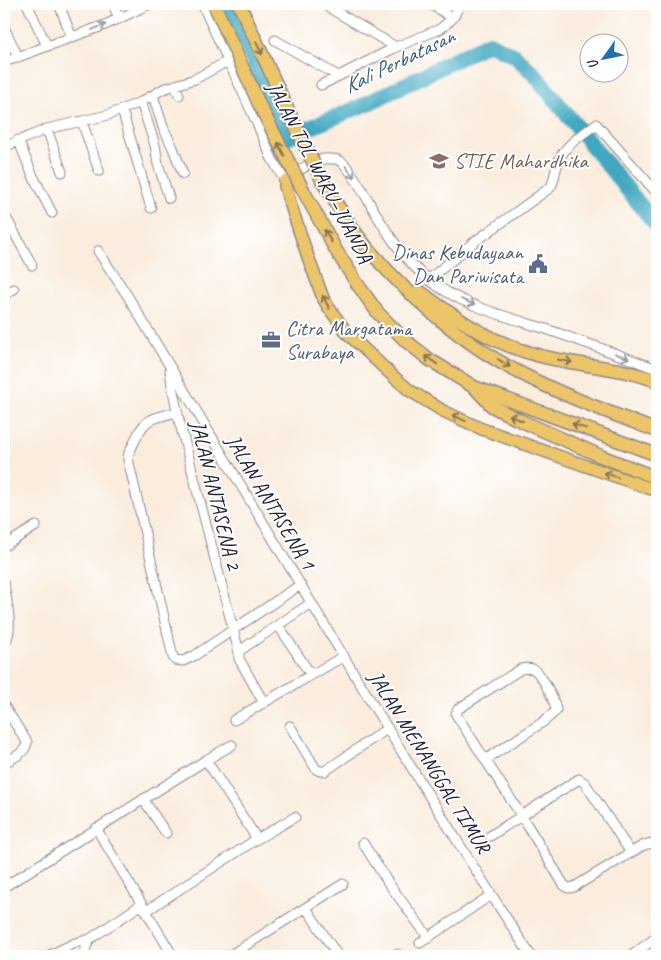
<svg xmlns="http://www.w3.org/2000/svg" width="661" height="960" font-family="Caveat,sans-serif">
<rect width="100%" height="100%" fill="#fff"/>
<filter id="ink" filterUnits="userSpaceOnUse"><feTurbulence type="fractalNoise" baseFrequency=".02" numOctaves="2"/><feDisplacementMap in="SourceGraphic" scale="10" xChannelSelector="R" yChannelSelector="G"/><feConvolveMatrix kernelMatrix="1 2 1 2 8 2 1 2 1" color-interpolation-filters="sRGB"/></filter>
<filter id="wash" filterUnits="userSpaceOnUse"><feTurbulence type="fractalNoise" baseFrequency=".0096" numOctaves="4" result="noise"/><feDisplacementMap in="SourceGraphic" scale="20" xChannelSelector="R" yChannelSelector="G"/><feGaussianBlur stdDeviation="1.12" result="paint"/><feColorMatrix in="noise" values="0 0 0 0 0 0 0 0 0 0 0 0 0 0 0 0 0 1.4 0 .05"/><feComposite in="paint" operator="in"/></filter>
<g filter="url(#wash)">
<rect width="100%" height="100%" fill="#faedde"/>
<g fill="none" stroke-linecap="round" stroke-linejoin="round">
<path stroke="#41a8c1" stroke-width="16" d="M228 4 288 137 366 104 489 43 515 56 535 75 657 226"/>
</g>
</g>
<g filter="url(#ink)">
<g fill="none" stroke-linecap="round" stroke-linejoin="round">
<g stroke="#8e888c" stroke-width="11">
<path id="minor" d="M27 4 47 46
M59 4 72 38
M113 4 119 19
M202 4 256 121 272 159 285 181C299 171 314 157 332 159 338 159 342 161 345 165 356 178 364 193 372 207 387 233 404 260 428 279 459 305 508 317 546 329 584 342 620 355 657 369
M323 4 396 47
M430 4 453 18
M4 27 18 57
M275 40 338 76
M4 62 105 25 150 4
M175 85 179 95
M321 85 396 47 440 29 453 18 460 4
M153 95 163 127 173 148 183 174
M141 102 155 145 158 164 169 198
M122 110 151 208
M82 122 99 171
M47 129 62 172
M18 140 33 176 52 213
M4 147 47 129 108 115 141 102 163 89 195 79 228 61
M4 214 32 265
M98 251 127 295C260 516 390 740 531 956
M428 280 473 243 551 187C555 179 555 169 559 160 565 145 583 134 596 124L657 193
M4 295 14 289
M170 370 172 386 179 420 239 652
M177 412C141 421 145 420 129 453L128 459 173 657 175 660 183 661 194 656 300 585
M4 546 36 526
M4 584C6 599 15 633 4 643
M278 625 311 675
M264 703 239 659V652L242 649 311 603
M4 706 27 742C26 753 13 758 4 763
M234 720 344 656
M290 726 316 769 320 771H325L388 728
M232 745 206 760 257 839
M485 760 543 722 556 711C556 703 543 677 536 671 532 667 526 668 521 669L458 709 456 714 457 716 521 815 564 885 568 888 574 887 642 846 651 843 657 846
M143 799 166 833
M96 828 173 956
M490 836 579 779 585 783 631 853
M363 843 389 884 429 938
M4 887 206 760
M306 908 338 956
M146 911 257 839 295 817
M420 943 491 895
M50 955 75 943 90 939
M85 956 86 947 90 939 142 904
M229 956 343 884
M393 956 398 954
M631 956 657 937"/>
</g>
<g stroke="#8e888c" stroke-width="14">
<path id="major" d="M285 181V186L293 212 308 257 323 298 329 308 347 333 394 377 409 390 443 411 482 429 657 491"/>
</g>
<g stroke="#8e888c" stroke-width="15">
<path id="highway" d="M323 182C337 204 349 226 365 245 405 294 465 345 520 373 564 396 611 413 657 431
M304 192 337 252 358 285 378 313 406 341 430 360 474 387 657 455
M419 291C457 319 491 343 537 355 577 366 618 366 657 381
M477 390 492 406 517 419 603 457 657 478"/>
</g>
<use href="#minor" stroke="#fff" stroke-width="9"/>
<use href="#major" stroke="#edc569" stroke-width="11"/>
<use href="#highway" stroke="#edc569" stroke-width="12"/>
<g stroke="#8e888c" stroke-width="15" stroke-linecap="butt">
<path id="highway-bridge" d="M214 4 260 106 304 192
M239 4 292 119 323 182"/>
</g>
<use href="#highway-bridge" stroke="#edc569" stroke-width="12"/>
</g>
<defs><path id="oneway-shaft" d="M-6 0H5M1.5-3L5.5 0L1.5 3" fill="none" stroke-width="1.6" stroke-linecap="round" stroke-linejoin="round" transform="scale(1.25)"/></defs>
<g stroke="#9c9ca7">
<use href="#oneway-shaft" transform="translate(99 27) rotate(-22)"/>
<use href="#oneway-shaft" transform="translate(350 172) rotate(53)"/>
<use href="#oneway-shaft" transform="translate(468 302) rotate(22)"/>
<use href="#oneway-shaft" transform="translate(622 356) rotate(20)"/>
</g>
<g stroke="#887452">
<use href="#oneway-shaft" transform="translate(259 48) rotate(65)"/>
<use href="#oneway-shaft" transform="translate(281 149) rotate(-117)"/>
<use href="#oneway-shaft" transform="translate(328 236) rotate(-119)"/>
<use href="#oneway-shaft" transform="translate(326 302) rotate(-117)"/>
<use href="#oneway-shaft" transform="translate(431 360) rotate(-145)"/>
<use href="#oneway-shaft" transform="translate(565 361) rotate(11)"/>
<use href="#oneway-shaft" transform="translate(504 363) rotate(32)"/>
<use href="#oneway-shaft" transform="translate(459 418) rotate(-155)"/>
<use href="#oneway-shaft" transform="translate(516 418) rotate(-155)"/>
<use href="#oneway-shaft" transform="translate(579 426) rotate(-160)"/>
<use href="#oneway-shaft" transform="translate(611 475) rotate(-160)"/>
</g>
</g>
<defs>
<g id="university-bare" transform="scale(1.5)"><path d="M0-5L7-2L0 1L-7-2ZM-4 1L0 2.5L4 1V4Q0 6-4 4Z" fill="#8d6e63" stroke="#fff" stroke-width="2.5" paint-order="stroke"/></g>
<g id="civic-bare" transform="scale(1.5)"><path d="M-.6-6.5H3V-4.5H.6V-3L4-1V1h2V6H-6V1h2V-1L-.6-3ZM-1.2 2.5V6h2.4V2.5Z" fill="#5c6f8a" stroke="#fff" stroke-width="2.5" paint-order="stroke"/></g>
<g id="office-bare" transform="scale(1.5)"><path d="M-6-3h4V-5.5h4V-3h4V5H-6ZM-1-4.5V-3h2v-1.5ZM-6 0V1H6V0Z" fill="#5c6f8a" stroke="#fff" stroke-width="2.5" paint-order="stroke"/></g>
</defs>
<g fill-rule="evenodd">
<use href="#university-bare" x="439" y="161"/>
<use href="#civic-bare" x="538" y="264"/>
<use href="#office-bare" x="271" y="340"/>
</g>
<g text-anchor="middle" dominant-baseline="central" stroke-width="4" stroke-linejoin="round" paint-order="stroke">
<g font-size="21" fill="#785e54" stroke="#fff" text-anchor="start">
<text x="454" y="161">STIE Mahardhika</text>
</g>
<g font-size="21" fill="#22223b" stroke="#fff">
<text transform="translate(320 172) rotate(62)">JALAN TOL WARU–JUANDA</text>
<text transform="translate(216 495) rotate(76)">JALAN ANTASENA 2</text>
<text transform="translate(271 502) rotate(59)">JALAN ANTASENA 1</text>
<text transform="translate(430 762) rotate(58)">JALAN MENANGGAL TIMUR</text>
</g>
<g font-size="21" fill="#4e5e75" stroke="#fff" text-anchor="end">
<text x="523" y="252">Dinas Kebudayaan<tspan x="523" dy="24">Dan Pariwisata</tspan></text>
<text x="286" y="328" text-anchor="start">Citra Margatama<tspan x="286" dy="24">Surabaya</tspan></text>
</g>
<g font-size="22" font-style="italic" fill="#305e77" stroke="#fff">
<text transform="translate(399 61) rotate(-26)">Kali Perbatasan</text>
</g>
</g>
<rect width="661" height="960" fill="none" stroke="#fff" stroke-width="20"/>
<g transform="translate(604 58) rotate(237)"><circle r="24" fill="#ffffff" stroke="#a7a7b1"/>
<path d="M0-4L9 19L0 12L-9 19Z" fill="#1f6fb2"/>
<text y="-8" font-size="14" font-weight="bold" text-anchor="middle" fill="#22223b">U</text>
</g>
</svg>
